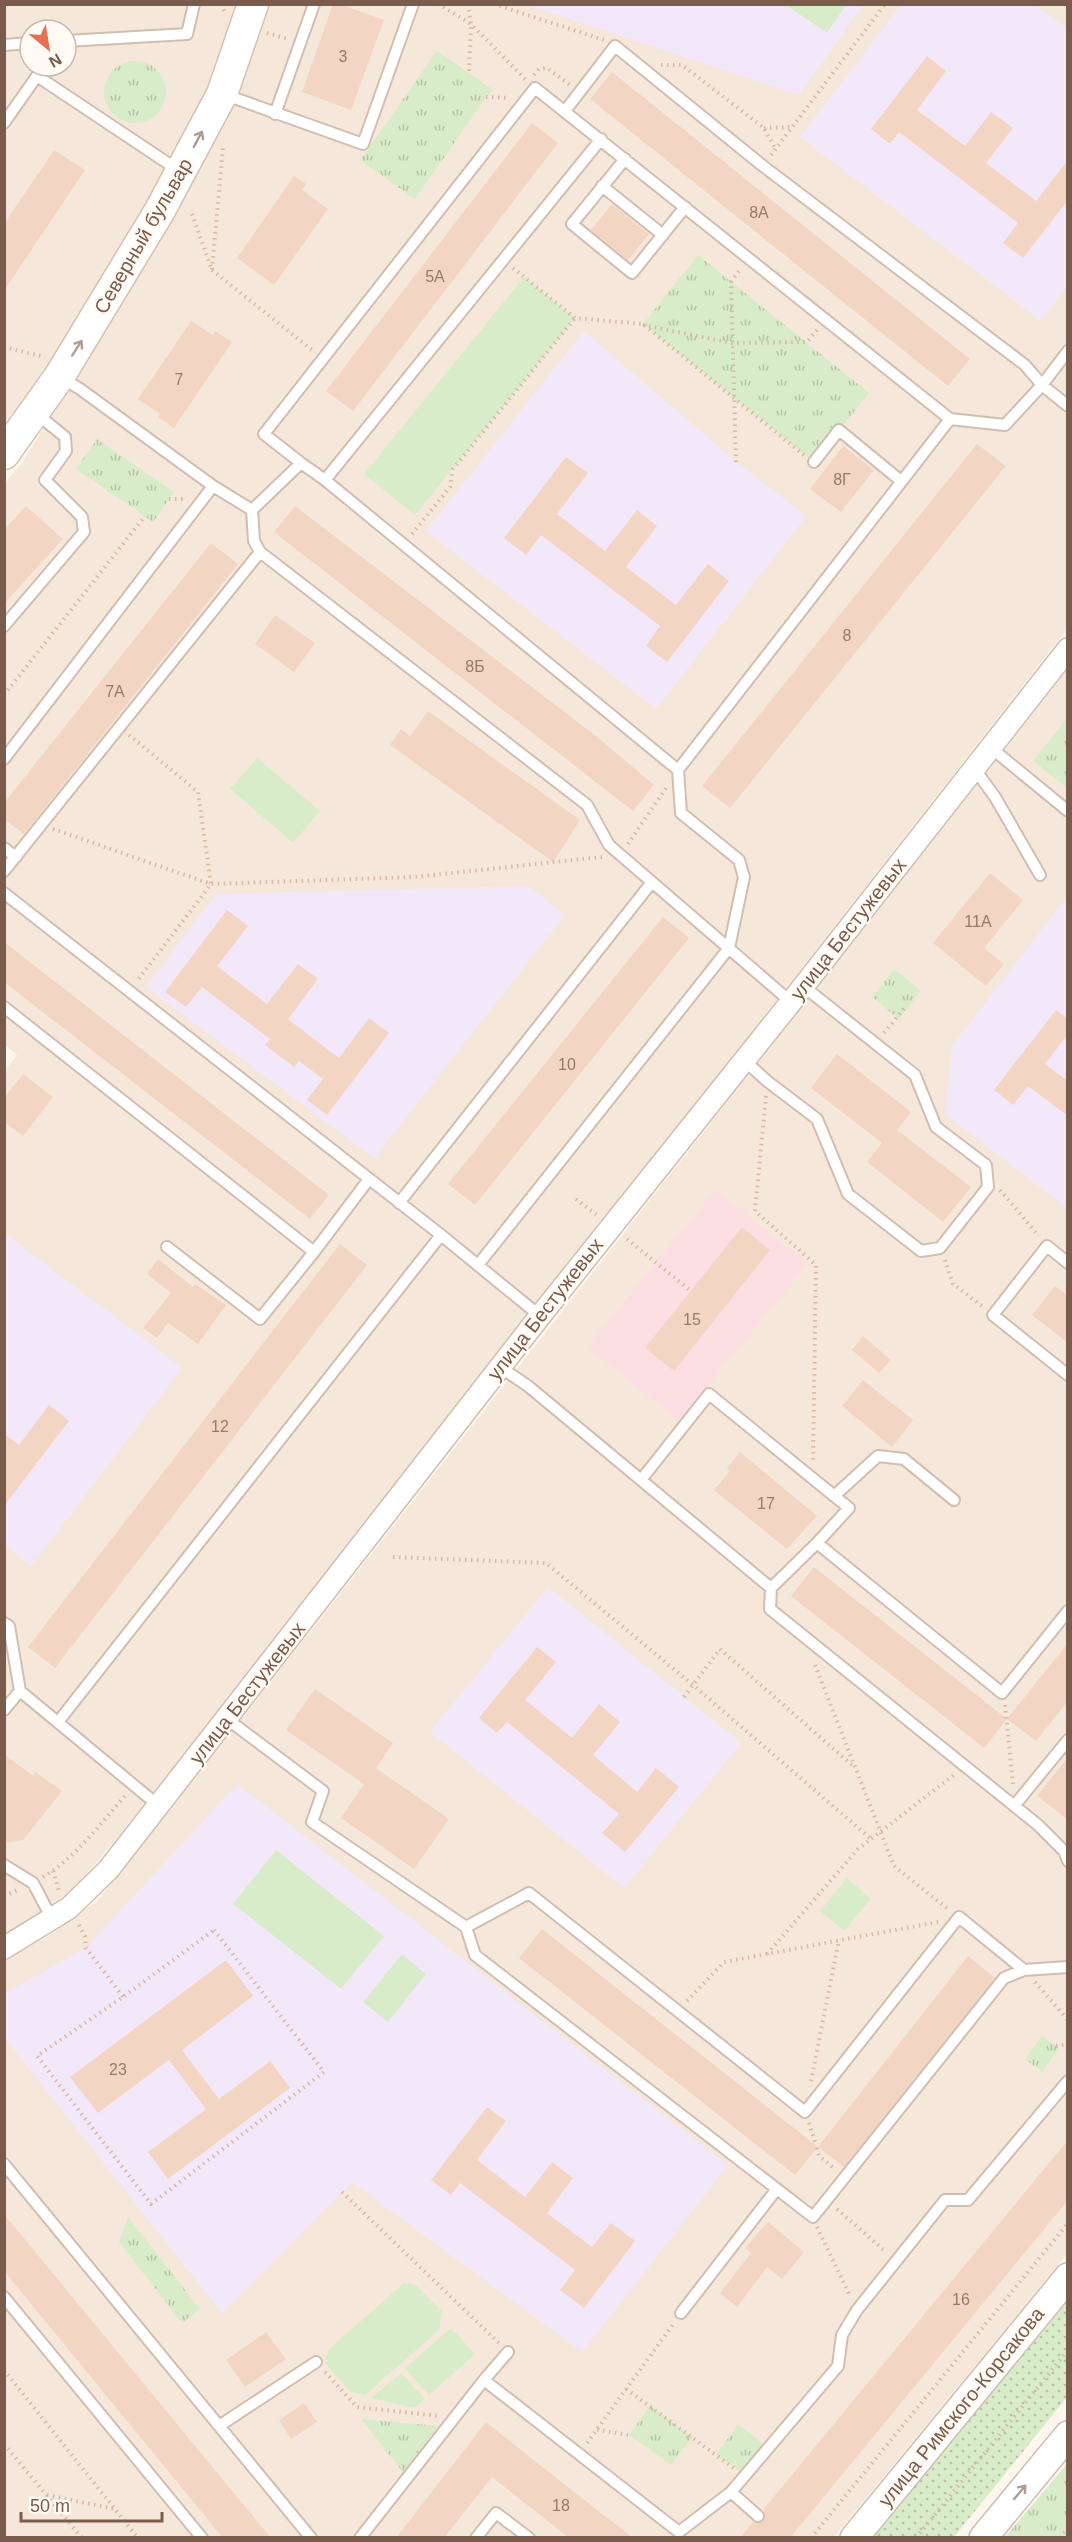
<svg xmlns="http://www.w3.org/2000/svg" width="1072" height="2542" font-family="Helvetica,sans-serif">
<defs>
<pattern id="grass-dots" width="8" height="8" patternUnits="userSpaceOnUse" patternTransform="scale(1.5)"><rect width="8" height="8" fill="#d8ecc9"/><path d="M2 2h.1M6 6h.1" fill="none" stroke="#b4c2a5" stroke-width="1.8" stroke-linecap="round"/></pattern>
<pattern id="park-tufts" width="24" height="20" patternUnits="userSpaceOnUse" patternTransform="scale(1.5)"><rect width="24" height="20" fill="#d8ecc9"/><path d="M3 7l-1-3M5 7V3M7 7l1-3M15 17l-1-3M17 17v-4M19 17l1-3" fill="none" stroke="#b4c2a5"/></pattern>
</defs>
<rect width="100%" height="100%" fill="#fdf6ec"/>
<path fill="#f5e8da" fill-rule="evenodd" d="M5 5H246L201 114 54 361 5 425ZM30 30H66V66H30Z
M260 5H1067V629L406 1474 121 1833 73 1890 5 1936 4 1071 17 1055 4 1044 5 483 22 463 111 318Z
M1067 670V2254L834 2537H5L4 1961 52 1934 97 1901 132 1858Z"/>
<path fill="#f3e8fa" d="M527 5H863L799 95Z
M901 5H1035L1067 29V286L1041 321 800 137Z
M584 331 736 462 806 516 656 709 426 531Z
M527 886 565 915 374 1158 146 987 216 894Z
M1067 897V1208L945 1114 952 1046Z
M4 1233 182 1368 31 1566 5 1545Z
M548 1587 741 1743 624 1888 430 1732Z
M237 1784 728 2165 582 2352 352 2182 222 2313 5 2038V1993L86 1948Z"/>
<path fill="#fbdfe3" d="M716 1189 808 1264 679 1421 587 1347Z"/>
<path fill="url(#grass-dots)" d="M1067 2293V2397L954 2537 867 2538Z"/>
<path fill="url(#park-tufts)" d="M437 51 492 89 415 199 360 160Z
M104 92a31 31 0 1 1 62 0a31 31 0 1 1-62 0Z
M698 255 869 393 814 462 643 324Z
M97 439 174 492 153 522 76 469Z
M1067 718V788L1033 761Z
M894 969 921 991 899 1019 872 997Z
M1042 2036 1059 2048 1042 2072 1025 2059Z
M128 2217 200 2309 182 2323 119 2242Z
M650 2406 692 2437 671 2465 629 2435Z
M361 2419 438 2426 403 2472Z
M738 2424 766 2446 744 2474 716 2455Z
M1067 2464V2537H1005Z"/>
<path fill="#d8ecc9" d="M786 5H846L827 33Z
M524 277 575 318 415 515 364 474Z
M257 758 320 811 293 843 230 789Z
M276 1850 384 1936 341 1989 233 1904Z
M847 1878 871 1899 844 1931 820 1911Z
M402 1954 426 1974 388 2022 363 2002Z
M404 2283 416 2285 442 2311 439 2330 365 2395 351 2392 325 2363 328 2350Z
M451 2328 475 2354 429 2395 405 2368Z
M401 2373 425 2399 414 2408 371 2398Z"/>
<path fill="#f3d5c3" d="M333 4H340L384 20 351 110 302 92Z
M927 56 946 71 917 110 965 146 991 112 1013 128 986 163 1036 201 1068 160V200L1023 258 1003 243 1018 223 899 132 890 144 871 129Z
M612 72 970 359 948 386 590 99Z
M532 123 558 143 353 411 326 391Z
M54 150 85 170 4 291V224Z
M294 176 306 184 302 190 328 209 274 285 237 258Z
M612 204 649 234 628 260 591 230Z
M191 321 213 335 215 331 232 342 174 428 158 417 160 414 138 399Z
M977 444 1006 466 730 808 702 786Z
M843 446 874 470 841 512 810 489Z
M566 457 588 473 557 514 605 551 637 510 657 526 626 567 676 605 708 564 729 581 667 662 646 646 660 626 541 535 526 555 504 538Z
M26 506 63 539 4 604V530Z
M295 506 596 736 654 785 633 811 274 532Z
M211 543 238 564 24 834 4 819V803Z
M275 615 315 643 294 672 255 644Z
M428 711 580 820 553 862 390 745 401 729 410 736Z
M990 873 1023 900 984 948 1004 964 986 986 933 943Z
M227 910 248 926 217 966 267 1004 298 964 318 979 288 1019 339 1058 369 1018 389 1033 327 1115 307 1100 323 1079 299 1061 294 1067 265 1045 270 1039 202 987 186 1007 165 992Z
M663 917 689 938 475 1205 448 1184Z
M4 942 329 1195 310 1219 4 982Z
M1056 1010 1068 1019V1034L1045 1064 1068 1081V1116L1028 1086 1013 1105 994 1090Z
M837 1054 911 1112 897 1130 971 1187 943 1222 867 1162 882 1143 811 1088Z
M23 1074 53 1097 23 1136 4 1122V1098Z
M742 1227 770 1250 674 1371 645 1348Z
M340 1244 367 1265 55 1668 28 1647Z
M158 1259 193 1287 195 1284 226 1305 198 1344 168 1323 157 1338 143 1328 171 1293 147 1274Z
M1055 1286 1068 1296V1343L1032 1315Z
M863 1336 891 1360 879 1373 852 1350Z
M863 1380 913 1420 892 1447 842 1406Z
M49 1405 69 1421 4 1506V1434L19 1445Z
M740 1452 817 1516 787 1549 714 1490 730 1471 727 1468Z
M814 1567 1007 1719 984 1748 791 1596Z
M1068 1643V1701L1036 1741 1007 1719Z
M537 1647 556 1662 525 1700 572 1738 599 1704 620 1722 593 1755 637 1792 656 1768 679 1787 625 1852 602 1833 619 1814 507 1722 497 1733 479 1718Z
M315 1689 393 1743 376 1768 449 1819 414 1869 341 1818 364 1784 286 1730Z
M4 1754 33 1776 35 1772 62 1791 23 1840 4 1843Z
M1068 1757V1820L1037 1796Z
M542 1929 818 2147 968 1956 995 1978 844 2167 818 2147 795 2175 519 1958Z
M226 1960 253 1996 182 2050 219 2099 270 2061 290 2088 168 2179 148 2152 206 2109 169 2060 98 2113 70 2077Z
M487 2107 506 2121 477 2160 525 2197 552 2162 573 2178 547 2213 592 2247 611 2223 635 2241 584 2308 560 2290 575 2270 460 2183 451 2195 431 2180Z
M1068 2140V2200L790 2538H740L753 2522 760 2523 764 2520 765 2514 763 2510Z
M4 2214 233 2492 271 2538H223L4 2271Z
M768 2222 804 2252 782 2279 767 2267 737 2307 720 2293 751 2253 745 2248Z
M266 2332 286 2359 245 2387 226 2360Z
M304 2403 317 2422 291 2439 279 2420Z
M486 2422 497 2431 633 2538H569L492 2477 444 2538H396Z"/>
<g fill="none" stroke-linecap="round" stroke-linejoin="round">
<g stroke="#d1beb0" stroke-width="14">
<path id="service" d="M66 41 187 34 194 4
M4 45 30 43
M223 94 363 144 413 4
M565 111 615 46 763 166 1025 365 1042 385 1068 406
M275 114 314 4
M4 123 37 76 178 170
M625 159 572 224 632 273 685 207
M602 186 663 235
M62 378 80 389 213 486 252 510 254 541 260 552 587 805 609 845 791 1002
M814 462 839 430 901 481
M301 463 264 434 535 88 950 419 1005 425 1042 385 1068 351
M325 480 678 770 681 813 739 860 744 877 729 948 478 1265
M252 510 301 463 325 480 601 139
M4 626 84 532 82 517 45 480 66 451 65 437 37 414
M990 747 1068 811
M4 759 213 486
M974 768 995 797 1040 875
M678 770 950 419
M4 848 16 857
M4 871 260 552
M4 893 441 1235 540 1316
M4 1007 314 1252 369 1179
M744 1060 767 1081 817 1119 848 1194 921 1251 940 1248 988 1187 986 1165 936 1127 915 1075 803 986
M399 1203 652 882
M167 1247 260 1319 314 1252
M1068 1263 1047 1246 993 1315 1068 1375
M500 1367 528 1386 771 1588 770 1609 1038 1825 1064 1851 1068 1861
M641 1480 709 1394 849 1508 817 1543
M834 1496 878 1456 904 1459 954 1500
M771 1588 817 1543 1002 1693 1068 1611
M4 1623 9 1626 20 1691 159 1806
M4 1710 20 1691
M227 1719 323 1791 312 1822 466 1927 475 1955 813 2217 1004 1978 1024 1970 1068 1967
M58 1722 441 1235
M1014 1806 1068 1740
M4 1865 33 1883 52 1919
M466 1927 529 1893 805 2112 959 1917 1024 1970
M4 2164 311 2538
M4 2297 202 2538
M681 2313 776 2190
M484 2380 508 2352
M219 2426 316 2362
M731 2492 758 2516
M360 2538 484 2380 679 2532 731 2492 838 2366 842 2335 857 2310 945 2200H968L1068 2081
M476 2538 496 2513 529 2538"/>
</g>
<g stroke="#d1beb0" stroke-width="24">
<path id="minor" d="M4 1948 69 1908 108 1870 540 1316 791 1002 1068 649"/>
</g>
<g stroke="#d1beb0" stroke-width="30">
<path id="tertiary" d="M854 2538 1068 2277
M983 2538 1068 2435"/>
</g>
<g stroke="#d6c0b0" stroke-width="33">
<path id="secondary" d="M4 454 59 377 159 212 222 94 253 4"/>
</g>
<path stroke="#d9b8a5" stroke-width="4" stroke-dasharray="1.5 4.5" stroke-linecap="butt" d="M221 4 225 13
M438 4 471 24 469 73
M468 4 471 24 526 80
M494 4 604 40
M267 33 288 39
M661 65H682L764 128 776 150
M534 75 539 69 547 68 570 85
M486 97 509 98
M764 128 793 127
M771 155 885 4
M192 214 212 270 223 147
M513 268 575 318 643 324 804 455
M212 270 312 350
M643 325 732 343 807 342 817 330
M4 347 45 357
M736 462 731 282 741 268
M169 499H186
M412 534 450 487 453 469 575 318
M4 695 145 516
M129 735 198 792 211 884 137 981
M53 829 211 884 414 877 602 857
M628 844 666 788
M884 1033 905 1007
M766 1096 755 1211 816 1265 813 1460
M1000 1190 1039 1236
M576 1199 597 1215
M627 1239 691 1291
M945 1260 953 1284 982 1306
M393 1557 546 1563 693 1685 871 1839
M815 1665 894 1866 949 1910
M684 1697 720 1649 854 1767
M1005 1705 1013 1784
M53 1871 59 1891
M43 1877C73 1860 102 1822 125 1796
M4 1896 18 1890
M79 1925 85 1937 86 1948 123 1997
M214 1930 324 2072 151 2204 37 2056 123 1997Z
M767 1954 858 1849 955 1774
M1035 1982 1068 2020
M687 2001 724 1962 938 1922
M1056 2046 1068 2044
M811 2081 839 1940
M809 2123 816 2145
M817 2148 819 2156 835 2169
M342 2192 499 2343
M837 2209 886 2252
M817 2227 850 2296
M4 2370 138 2538
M325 2372 357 2407 439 2416
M626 2389 735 2469
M597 2430 629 2435
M587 2443 674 2323
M4 2444 82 2538
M47 2495 115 2509
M811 2538 1068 2223
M916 2538 1068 2350
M1060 2538 1068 2528"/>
<use href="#service" stroke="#fff" stroke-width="10"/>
<use href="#minor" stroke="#fff" stroke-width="21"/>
<use href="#tertiary" stroke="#fff" stroke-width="27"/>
<use href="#secondary" stroke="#fff" stroke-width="30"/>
</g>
<defs><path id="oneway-shaft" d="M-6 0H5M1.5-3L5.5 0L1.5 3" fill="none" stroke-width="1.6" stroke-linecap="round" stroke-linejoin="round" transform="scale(1.5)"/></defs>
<g stroke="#af9d94">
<use href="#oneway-shaft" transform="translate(198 139) rotate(-62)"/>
<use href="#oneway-shaft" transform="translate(77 348) rotate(-57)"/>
<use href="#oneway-shaft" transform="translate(1020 2492) rotate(-50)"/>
</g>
<g text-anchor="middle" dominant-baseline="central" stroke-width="4.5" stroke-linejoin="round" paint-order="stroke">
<g font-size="16" fill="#987a6a">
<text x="343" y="56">3</text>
<text x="759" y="212">8А</text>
<text x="435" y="276">5А</text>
<text x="179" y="379">7</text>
<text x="842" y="479">8Г</text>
<text x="847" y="635">8</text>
<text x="475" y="666">8Б</text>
<text x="115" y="691">7А</text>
<text x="978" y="921">11А</text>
<text x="567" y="1064">10</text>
<text x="692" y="1319">15</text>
<text x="220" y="1426">12</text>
<text x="766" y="1503">17</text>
<text x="118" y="2069">23</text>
<text x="961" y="2299">16</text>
<text x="561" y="2505">18</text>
</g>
<g font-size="20" fill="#7a5c4d" stroke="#fffaf3">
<text transform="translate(143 236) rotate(-60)">Северный бульвар</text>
<text transform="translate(848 929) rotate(-52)">улица Бестужевых</text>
<text transform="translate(545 1309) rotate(-52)">улица Бестужевых</text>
<text transform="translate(247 1693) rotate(-52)">улица Бестужевых</text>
<text transform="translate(961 2407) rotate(-51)">улица Римского-Корсакова</text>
</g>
</g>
<rect width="1072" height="2542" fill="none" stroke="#7a5c4d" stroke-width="12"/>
<g transform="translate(48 48) rotate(150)"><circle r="28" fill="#fffaf3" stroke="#cabbb1" stroke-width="1.5"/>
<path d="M0-4.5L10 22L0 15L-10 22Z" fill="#e76f51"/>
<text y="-9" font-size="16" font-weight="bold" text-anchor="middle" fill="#7a5c4d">N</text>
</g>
<path d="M21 2512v9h141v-9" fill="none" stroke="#7a5c4d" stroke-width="3"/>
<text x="30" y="2512" font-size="18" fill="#7a5c4d" stroke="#fffaf3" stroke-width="4.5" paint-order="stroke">50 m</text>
</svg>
